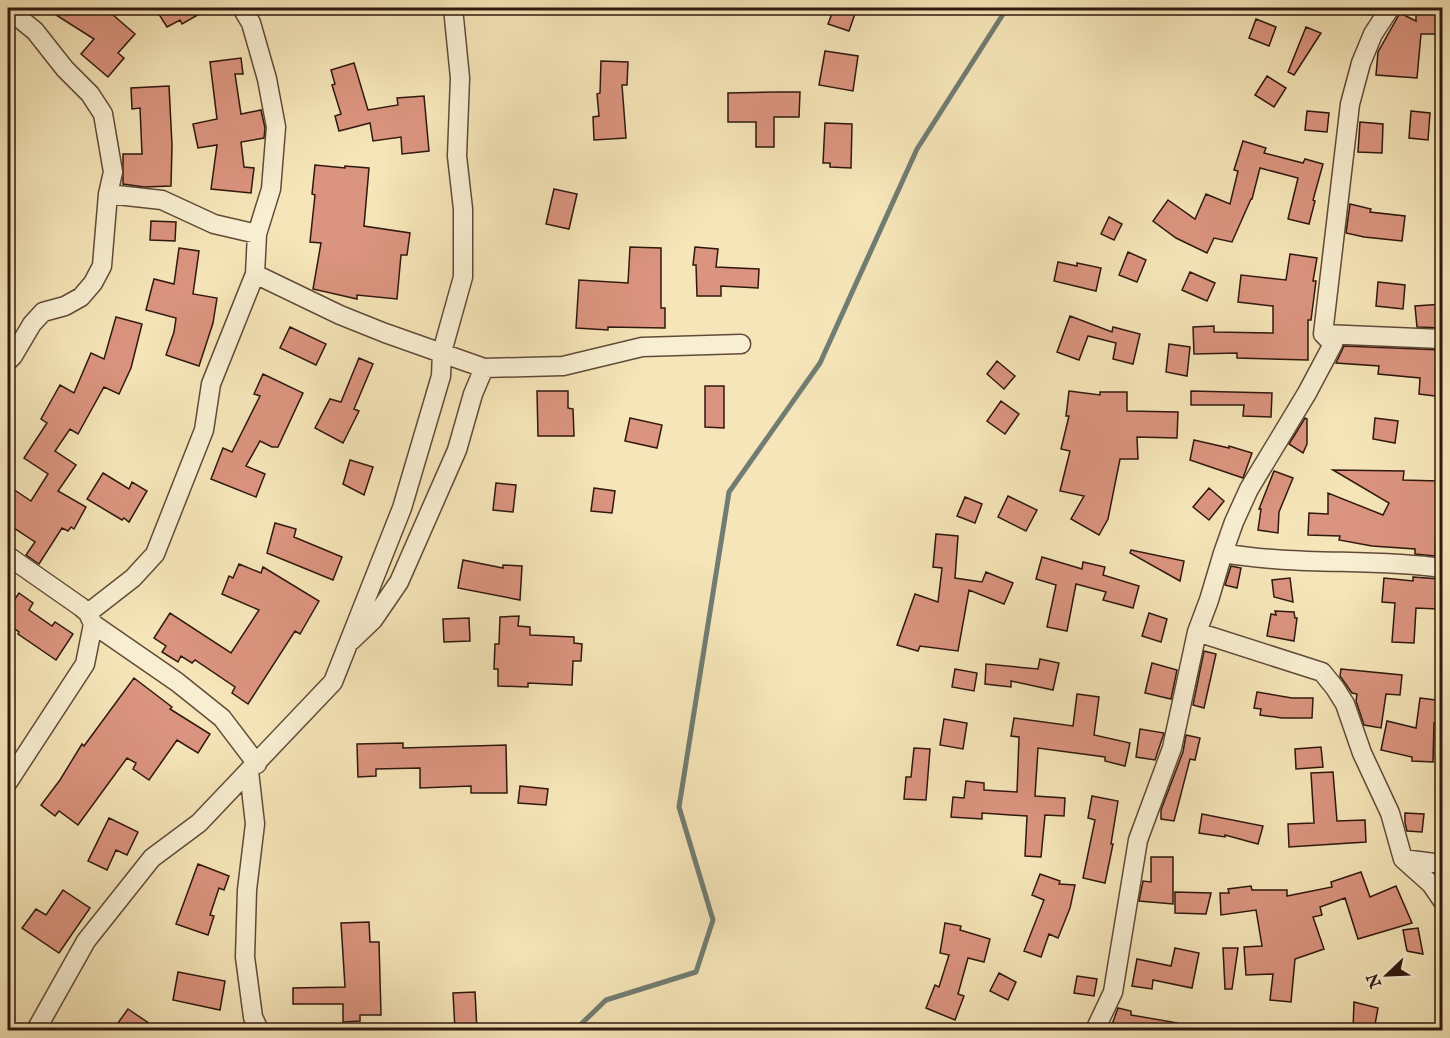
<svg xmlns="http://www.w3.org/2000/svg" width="1450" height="1038" viewBox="0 0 1450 1038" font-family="'IM FELL English',serif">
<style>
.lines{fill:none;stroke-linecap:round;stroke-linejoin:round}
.stream{stroke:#717c72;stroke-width:5}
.building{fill:#db947f;stroke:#30180e;stroke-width:1.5}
.minor-casing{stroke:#614b38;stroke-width:21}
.minor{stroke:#f8eed1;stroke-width:18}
</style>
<rect width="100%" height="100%" fill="#f5e5b8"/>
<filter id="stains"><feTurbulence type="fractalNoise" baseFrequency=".00333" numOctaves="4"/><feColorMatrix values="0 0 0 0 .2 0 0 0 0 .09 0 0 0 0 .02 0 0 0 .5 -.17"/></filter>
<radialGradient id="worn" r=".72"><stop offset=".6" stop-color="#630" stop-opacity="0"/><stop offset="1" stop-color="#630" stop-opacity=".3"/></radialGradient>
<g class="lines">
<!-- stream -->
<path class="stream" d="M575,1030L606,1000L696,972L713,920L679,807L729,492L820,363L917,149L1007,8"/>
</g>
<!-- building -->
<path class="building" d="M45,8H105L135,34L118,53L124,58L108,77L81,54L94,39Z
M155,8H210L182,24L180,20L167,27Z
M834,8H857L849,31L828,24Z
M1416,8H1437V34H1421L1417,78L1376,75L1378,52L1400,13L1416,21Z
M1256,19L1276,27L1269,46L1249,38Z
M1306,27L1321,33L1294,75L1288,72Z
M825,51L858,56L853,91L819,85Z
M241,58L243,74H235L241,114L261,110L265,128L264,138L241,142L244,167L254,168L251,193L211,189L217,145L198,148L193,124L217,119L210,62Z
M601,61L628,62L627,85H622L626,138L594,140L593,117L599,116L597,94L600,93Z
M354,63L368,110L398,105L397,98L424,96L429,151L402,154L401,137L373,141L370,123L339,131L335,116L341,114L332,85L335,84L331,70Z
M1267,76L1286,88L1274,107L1255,95Z
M169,86L172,145L171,186L144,187L123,184V154H142L140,108L132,109L131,88Z
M778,92H800L799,117H774V147H756V122H728V93Z
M1307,111L1329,113L1327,132L1305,130Z
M1411,111L1430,113L1428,140L1409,138Z
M1360,122L1383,124L1382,153L1358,152Z
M825,123L852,124L851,168L830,167V163H823Z
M1243,141L1266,148L1264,153L1303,163L1305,159L1323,164L1313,200L1315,201L1309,224L1288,219L1298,178L1260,168L1252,199H1251L1232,242L1214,238L1207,253L1176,238L1153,221L1168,200L1195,219L1206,194L1230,204L1238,171L1234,170Z
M315,165L345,168V166L369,168L364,226L410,233L407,255H401L397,299L357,295V299L313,289L321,243L310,242L315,195L312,194Z
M554,189L577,194L569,229L546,224Z
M1350,204L1371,209L1370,212L1405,216L1402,241L1364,237L1346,233Z
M1109,217L1122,224L1114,240L1101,234Z
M151,221L176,222L175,241L150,240Z
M630,247L661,248V308H665V328L608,327V330L576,328L579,280L628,283Z
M695,247L718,249L716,267L759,269L758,288L721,286V296H697L696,265H693Z
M179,248L199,251L193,294L217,298L213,323L199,366L166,355L174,332L176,318L146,310L154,279L174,284Z
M1128,252L1146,260L1137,282L1119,275Z
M1290,254L1317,258L1313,281H1316L1311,320H1308V360L1237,358V353L1194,354L1193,327L1214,326V332L1273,333V306L1238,302L1241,275L1286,280Z
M1058,262L1077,266V263L1101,268L1096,291L1054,281Z
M1190,272L1215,283L1207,301L1182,290Z
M1378,282L1405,285L1403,309L1376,306Z
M1443,304V328L1417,327L1415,306Z
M1070,316L1112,332L1113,327L1140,334L1133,364L1113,359L1116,343L1088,336L1079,360L1057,352Z
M116,317L142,324L131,368L119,394L104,387L78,434L70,429L55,451L76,465L58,491L86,507L74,529L71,527L68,531L62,528L39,564L26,555L35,542L8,524V498L13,489L31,501L48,474L24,458L47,423L41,419L60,385L74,393L91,353L104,359Z
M290,327L326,344L316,365L280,348Z
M1169,344L1190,347L1187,376L1166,372Z
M1344,346L1443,350V397L1419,394L1420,378L1378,374L1379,366L1336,363Z
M359,358L373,364L354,409L359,411L343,443L315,428L330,399L341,402Z
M997,361L1015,376L1004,389L987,374Z
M263,374L303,393L278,447H272L260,441L246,466L265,474L256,497L211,479L223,448L232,452L260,396L254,394Z
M705,386H724V428L705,427Z
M537,391H568V408L573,409L574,436H538Z
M1069,391L1100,395V392H1127V411L1178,412L1177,438L1137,437L1138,459H1120L1108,519L1099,535L1071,519L1084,496L1060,491L1070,451L1061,449L1069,416H1066Z
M1191,391L1272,393L1271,417L1243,416L1244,405H1191Z
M1001,401L1019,414L1005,434L987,421Z
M630,418L662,425L657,448L625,441Z
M1305,418L1307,419V444L1303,453L1289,444Z
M1375,418L1398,421L1395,443L1373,439Z
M1194,440L1229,448V446L1252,453L1243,478L1190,460Z
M350,460L373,467L364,495L343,484Z
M1333,470L1404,471L1403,480L1438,481L1435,556L1415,554V549L1372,546L1339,540L1340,536L1308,535L1309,513L1328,514V493L1383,515L1389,503Z
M1274,471L1293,478L1279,512L1278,533L1258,530L1261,509H1259Z
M103,473L129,489L132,482L147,491L129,522L124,518L122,520L87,499Z
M496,483L516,485L513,512L493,510Z
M594,488L615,491L612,513L591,511Z
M1209,488L1224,501L1209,520L1193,507Z
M1008,496L1037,510L1026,531L998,517Z
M965,497L982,504L975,523L957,516Z
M275,523L296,529L294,537L342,557L333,580L267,553Z
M936,534L958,536L955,578L982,582L986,572L1013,583L1004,604L969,590L958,651L920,646L918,651L897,645L915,594L938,602L942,568L933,567Z
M1131,550L1184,561L1180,581L1130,553Z
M1042,557L1082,569L1083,562L1105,567L1103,575L1139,586L1133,608L1103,600L1106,592L1076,584L1067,631L1047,627L1056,585L1036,579Z
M463,560L503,568V565L522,566L520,600L458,588Z
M239,564L261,573L263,567L319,601L300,634L295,631L248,704L232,693L235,687L195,660L192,663L181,656L178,662L162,652L166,646L154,638L170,613L231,653L259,610L222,594L229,576L233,578Z
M1231,566L1241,568L1237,588L1225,585Z
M1413,577L1440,579L1438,609L1416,608L1414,643L1392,642L1395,603L1382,602L1384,578L1413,581Z
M1290,578L1293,602L1274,597L1272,580Z
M19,593L33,603L29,610L52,626L55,622L73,634L56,660L18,634L19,632L8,624V609Z
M1275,611L1294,612L1295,618H1297L1294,641L1267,636L1271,614L1276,615Z
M1149,613L1167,619L1161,642L1142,636Z
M519,616L518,626L530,627V635L574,637V643L582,644L581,661H573L572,685L528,683V687L498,686V669H494L495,644H499L500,617Z
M469,618L470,641L444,642L443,619Z
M1204,651L1216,654L1204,708L1193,705Z
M1040,659L1059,663L1053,690L1011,681V687L985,684L986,664L1038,669Z
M1152,663L1177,670L1171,699L1145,693Z
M955,669L977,673L974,691L952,687Z
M1341,669L1402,675L1400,695L1386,694L1381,728L1364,725L1356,701L1357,694L1352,693L1340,676Z
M134,678L172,707L170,709L210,734L198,753L177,740L149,780L133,769L136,763L127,758L78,825L59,811L55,816L41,805L60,780L82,744L84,746Z
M1257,692L1292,698H1313L1312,718H1282L1260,715L1261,709L1254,708Z
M1077,694L1099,697L1094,735L1130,743L1125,766L1105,761V757L1038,748L1035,796L1065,798L1064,816L1045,815L1041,857L1025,856L1027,816L982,813V819L951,817L953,797L964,798L966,781L984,783V790L1017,792L1019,737L1011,736L1014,718L1073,726Z
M1420,698L1443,701L1440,723H1434L1433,762L1412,761V757L1381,750L1387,721L1416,728Z
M944,719L967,723L963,749L940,745Z
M1140,729L1164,733L1155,760L1136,757Z
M1186,735L1200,738L1195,760L1190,759L1174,821L1161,819V810L1183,752Z
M403,743V748L506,745L507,793H471V786L420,788V768L376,769V776L358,777L357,744Z
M1321,747L1323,767L1296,769L1295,749Z
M914,748L930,749L926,800L904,799L906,777H911Z
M1333,772L1337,821L1365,820L1366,842L1289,847L1288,824L1314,823L1311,773Z
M520,786L548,789L546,805L518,803Z
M1092,796L1118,801L1111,844H1113L1105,883L1083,878L1095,820L1088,818Z
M1405,813L1424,814L1422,832L1407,831L1405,823Z
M1202,814L1263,826L1258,844L1225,835V837L1199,833Z
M109,818L138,832L127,855L116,850L107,870L88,861Z
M1151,857H1173V904L1139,901L1143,881L1151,882Z
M198,864L229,876L224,890L219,888L210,915L214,916L208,935L176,924Z
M1361,872L1370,897L1396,886L1412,923L1358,939L1345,898L1320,907L1322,915L1313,917L1324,949L1295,959L1291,1002L1270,1000L1273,974L1246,975L1244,947L1262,946L1256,910L1221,915L1220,893H1229L1228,889L1251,886L1252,890H1287V896L1332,887L1331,882Z
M1040,874L1060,881L1059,884L1075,885L1070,908L1058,938L1049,934L1041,957L1024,951L1044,900L1032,895Z
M63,890L90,908L59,953L22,928L36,909L46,915Z
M1175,892L1211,893L1206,914L1175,913Z
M369,922L370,942H379L381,1015H360V1021L343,1022V1004H293V988L345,987L341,923Z
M945,923L961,926L960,930L990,939L984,962L968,958L958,994L964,996L955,1020L926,1008L935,985L939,987L949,955L940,953Z
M1418,928L1423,954L1407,951L1403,930Z
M1175,948L1199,953L1192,988L1153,980L1152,989L1132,986L1137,959L1171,966Z
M1223,948H1238L1232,989H1225Z
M178,972L225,981L220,1010L173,1000Z
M999,973L1016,982L1008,1000L990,991Z
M1077,976L1097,979L1094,996L1074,993Z
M475,992L477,1030H455L453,993Z
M1354,1002L1378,1008L1374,1030H1353Z
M1118,1008L1131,1011V1015L1178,1023L1177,1030H1110Z
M128,1009L159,1030H113Z"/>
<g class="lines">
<defs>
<path id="minor" d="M8,9L35,31L65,69L90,94L103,114L113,172L108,194L102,266L93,283L81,297L65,306L43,312L32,324L13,356L8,361
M108,194L162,200L214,224L257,234
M255,274L340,315L385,333L484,368L563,366L642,347L741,344
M1323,334L1442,339
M1223,553C1296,566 1370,558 1442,568
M8,556L81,607L88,613L93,624L177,682L222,718L257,764
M88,613L133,578L155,554L204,430L211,384L255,274L257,234L271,189L276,127L267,79L251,23L242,8
M1197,632L1322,672L1335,688L1345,704L1362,753L1390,813L1403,859L1431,884L1442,900
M351,641L373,620L399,582L457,450L473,394L484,368
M249,771L255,824L247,890L245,957L253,1017L259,1030
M8,782L85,664L93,624
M1403,859L1442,864
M36,1030L86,941L152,858L199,823L333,682L402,508L441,376L442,352L463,277V209L457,156L460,78L453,8
M1095,1030L1113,992L1138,840L1172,748L1197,632L1209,600L1223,553L1234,522L1249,489L1307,393L1333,344L1323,334L1350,104L1361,63L1373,34L1390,8"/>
</defs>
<!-- minor casing -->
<use href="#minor" class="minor-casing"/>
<!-- minor -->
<use href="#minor" class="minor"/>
</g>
<!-- margin -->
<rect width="1450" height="1038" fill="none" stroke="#f5e5b8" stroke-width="30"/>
<rect x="9" y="9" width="1432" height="1020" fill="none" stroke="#30180e" stroke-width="3"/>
<rect x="15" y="15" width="1420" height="1008" fill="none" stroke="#30180e" stroke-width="1.5"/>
<!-- north arrow -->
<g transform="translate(1387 975) rotate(247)" stroke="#f8eed1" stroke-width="4.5" paint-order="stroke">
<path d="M0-4.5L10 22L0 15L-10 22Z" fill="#30180e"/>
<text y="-9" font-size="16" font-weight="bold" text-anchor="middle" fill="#30180e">N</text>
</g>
<rect width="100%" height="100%" filter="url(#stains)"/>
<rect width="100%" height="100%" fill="url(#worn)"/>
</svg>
